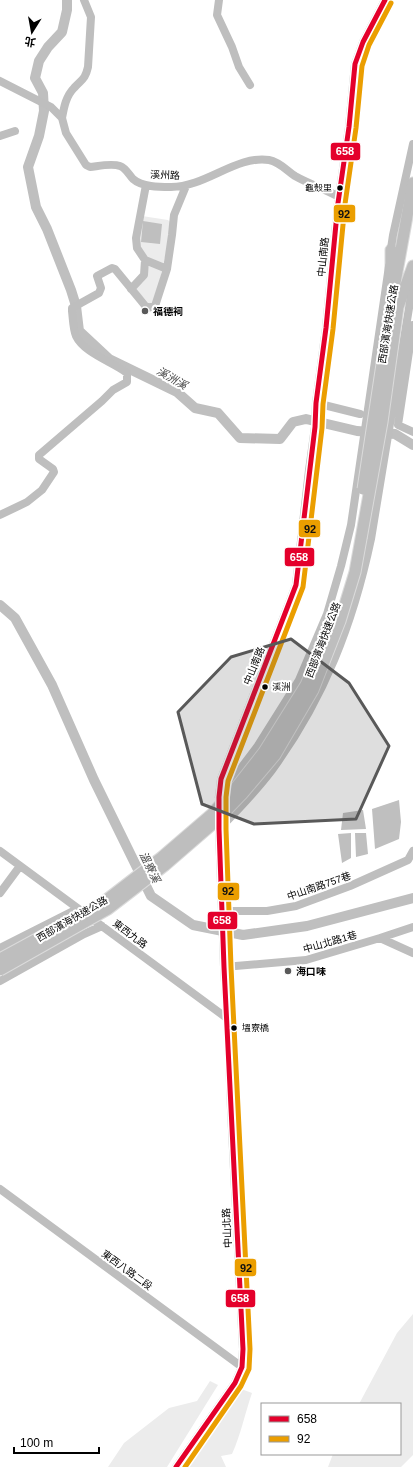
<svg xmlns="http://www.w3.org/2000/svg" width="413" height="1467" viewBox="0 0 413 1467" font-family="Helvetica,'Noto Sans TC',sans-serif">
<style>
.green{fill:#ececec}
.water{fill:#bfbfbf}
.lines{fill:none;stroke-linecap:round;stroke-linejoin:round}
.river{stroke:#bfbfbf;stroke-width:10}
.highway-casing{stroke:#dbdbdb;stroke-width:13}
.minor{stroke:#bebebe;stroke-width:8}
.highway{stroke:#bebebe;stroke-width:11}
.highway-bridge-casing{stroke:#dbdbdb;stroke-width:13;stroke-linecap:butt}
.highway-bridge{stroke:#bebebe;stroke-width:11}
.bus-1-casing{stroke:#fff;stroke-width:8}
.bus-2-casing{stroke:#fff;stroke-width:8}
.bus-1{stroke:#e4002b;stroke-width:5}
.bus-2{stroke:#eb9e00;stroke-width:5}
.marked{fill:#595959;fill-opacity:0.2;stroke:#595959;stroke-width:3;stroke-linejoin:round}
.bus-dot{fill:#000;stroke:#fff;stroke-width:1.5}
.poi-dot{fill:#595959;stroke:#fff;stroke-width:1.5}
.labels{text-anchor:middle;dominant-baseline:central;stroke-width:4;stroke-linejoin:round;paint-order:stroke}
.bus-label{font-size:9px;fill:#000;stroke:#fff;text-anchor:start}
.street-label{font-size:10px;fill:#000;stroke:#fff}
.poi-label{font-size:10px;font-weight:bold;fill:#000;stroke:#fff;text-anchor:start}
.water-label{font-size:11px;font-style:italic;fill:#444;stroke:#fff}
.line-badge{stroke:#fff;stroke-width:1.5}
.badge-label{font-size:11px;text-anchor:middle;font-weight:bold;fill:#fff}
.pale-badge-label{font-size:11px;text-anchor:middle;font-weight:bold;fill:#111}
</style>
<rect width="100%" height="100%" fill="#fff"/>
<!-- green -->
<path class="green" d="M142,216L168,220L170,222L171,229L155,303L150,305L135,288L143,282L149,265L139,246Z
M413,1314V1455L401,1467H328L333,1454H400V1404H359L397,1333Z
M210,1381L218,1385L167,1467H108L124,1443L169,1408L197,1401Z
M236,1387L252,1393C245,1413 241,1434 232,1454L221,1456L226,1467H183Z"/>
<!-- water -->
<path class="water" d="M143,221L162,224L160,244L141,242Z
M399,800L401,822L399,839L375,849L372,809Z
M363,810L366,829L341,830L343,813Z
M351,833V858L342,863L338,834Z
M355,833H366L368,854L356,857Z"/>
<g class="lines">
<!-- river -->
<path class="river" d="M67,0V10L62,32L48,47L39,61L35,78L43,93L44,111L39,136L28,167L36,207L47,229L71,290L76,306L79,331L109,359L177,392L195,408L218,413L240,438L280,439L293,422L306,419L357,431L395,434L413,445
M0,605L15,618L52,685L94,780L151,896L193,925L243,935L307,926L413,898"/>
<defs>
<path id="highway" d="M391,273V250
M391,305L413,183
M398,307L413,266"/>
</defs>
<!-- highway casing -->
<use href="#highway" class="highway-casing"/>
<!-- minor -->
<path class="minor" d="M219,0L217,15L232,47L239,67L250,85
M0,81L51,107L62,118L66,133L86,165L90,167C99,166 112,163 120,166C126,168 129,175 133,179C142,187 159,187 171,187C206,187 236,155 269,160C280,162 287,171 295,176C309,184 325,189 339,197
M62,118C64,107 66,96 74,88C82,79 85,80 88,67L91,17L84,0
M0,136L15,131
M390,255L393,235L413,144
M145,260L167,269
M131,289L144,275L145,260L137,248L136,238L146,185
M413,325L398,425L413,432
M316,403L360,414
M0,515L27,502L42,490L54,472L53,469L39,459V455L102,401L113,390L127,382V373C113,362 84,353 76,336C73,329 73,319 72,311V308L99,293L101,288L97,276L112,268L115,269L147,308L155,306L167,269L172,235L174,215L186,186
M219,797L257,747L299,680L327,614L341,566L351,525L389,266
M219,829C238,810 256,791 272,770C324,699 353,624 371,539L413,284
M0,851L228,1019
M0,893L20,866
M222,911H267L296,906L350,886L408,860L413,851
M380,938L413,927
M0,948L77,909
M224,967L306,960L380,938L413,953
M0,981L84,934L102,926
M0,1189L242,1367
M176,1467L235,1383L242,1367L243,1349L231,1110L228,1030L224,967L219,829V797L221,779L296,585L309,470L315,427L316,403L326,328L338,203L349,127L355,64L363,42L385,0"/>
<!-- highway -->
<use href="#highway" class="highway"/>
<defs>
<path id="highway-bridge" d="M363,489L391,305
M0,959L101,904L162,857L212,814L235,789L264,752L306,685L326,636
M0,970L108,909L164,866L216,821L242,794L275,755L313,690L340,621L355,572L382,422L398,307"/>
</defs>
<!-- highway-bridge casing -->
<use href="#highway-bridge" class="highway-bridge-casing"/>
<!-- highway-bridge -->
<use href="#highway-bridge" class="highway-bridge"/>
<defs>
<path id="bus-1" d="M176,1467L235,1383L242,1367L243,1349L224,967L219,829V797L221,779L296,585L315,427L316,403L326,328L338,203L349,127L355,64L363,42L385,0"/>
<path id="bus-2" d="M185,1467L241,1386L249,1369L250,1349L231,967L226,829V797L228,781L303,587L322,428L323,404L333,329L345,204L356,128L362,66L369,45L391,3"/>
</defs>
<!-- bus-1 casing -->
<use href="#bus-1" class="bus-1-casing"/>
<!-- bus-2 casing -->
<use href="#bus-2" class="bus-2-casing"/>
<!-- bus-1 -->
<use href="#bus-1" class="bus-1"/>
<!-- bus-2 -->
<use href="#bus-2" class="bus-2"/>
</g>
<!-- marked area -->
<path class="marked" d="M291,639L349,683L389,746L356,819L254,824L202,804L178,712L231,657Z"/>
<!-- markers -->
<g class="bus-dot">
<circle cx="340" cy="188" r="3.5"/>
<circle cx="265" cy="687" r="3.5"/>
<circle cx="234" cy="1028" r="3.5"/>
</g>
<g class="poi-dot">
<circle cx="145" cy="311" r="4"/>
<circle cx="288" cy="971" r="4"/>
</g>
<g class="labels">
<!-- bus labels -->
<g class="bus-label">
<text x="332" y="188" text-anchor="end">龜殼里</text>
<text x="272" y="687">溪洲</text>
<text x="242" y="1028">塭寮橋</text>
</g>
<!-- street labels -->
<g class="street-label">
<text transform="translate(165 175) rotate(2)">溪州路</text>
<text transform="translate(323 257) rotate(-84)">中山南路</text>
<text transform="translate(388 324) rotate(-81)">西部濱海快速公路</text>
<text transform="translate(323 640) rotate(-69)">西部濱海快速公路</text>
<text transform="translate(254 666) rotate(-68)">中山南路</text>
<text transform="translate(319 886) rotate(-19)">中山南路757巷</text>
<text transform="translate(72 919) rotate(-30)">西部濱海快速公路</text>
<text transform="translate(130 934) rotate(37)">東西九路</text>
<text transform="translate(330 942) rotate(-16)">中山北路1巷</text>
<text transform="translate(227 1228) rotate(-93)">中山北路</text>
<text transform="translate(127 1270) rotate(36)">東西八路二段</text>
</g>
<!-- poi labels -->
<g class="poi-label">
<text x="153" y="311">福德祠</text>
<text x="296" y="971">海口味</text>
</g>
<!-- water labels -->
<g class="water-label">
<text transform="translate(172 378) rotate(30)">溪洲溪</text>
<text transform="translate(150 867) rotate(64)">溫寮溪</text>
</g>
</g>
<g class="line-badge">
<rect x="330" y="142" width="31" height="19" rx="4" fill="#e4002b"/>
<rect x="333" y="204" width="23" height="19" rx="4" fill="#eb9e00"/>
<rect x="298" y="519" width="23" height="19" rx="4" fill="#eb9e00"/>
<rect x="284" y="547" width="31" height="20" rx="4" fill="#e4002b"/>
<rect x="217" y="882" width="23" height="19" rx="4" fill="#eb9e00"/>
<rect x="207" y="911" width="31" height="19" rx="4" fill="#e4002b"/>
<rect x="234" y="1258" width="23" height="19" rx="4" fill="#eb9e00"/>
<rect x="225" y="1289" width="31" height="19" rx="4" fill="#e4002b"/>
</g>
<g class="badge-label">
<text x="345" y="155">658</text>
<text x="299" y="561">658</text>
<text x="222" y="924">658</text>
<text x="240" y="1302">658</text>
</g>
<g class="pale-badge-label">
<text x="344" y="218">92</text>
<text x="310" y="533">92</text>
<text x="228" y="895">92</text>
<text x="246" y="1272">92</text>
</g>
<!-- legend -->
<rect x="261" y="1403" width="140" height="52" fill="#ffffff" stroke="#999999"/>
<rect x="269" y="1416" width="20" height="6" fill="#e4002b" stroke="#999999"/>
<text x="297" y="1423" font-size="12" fill="#000000">658</text>
<rect x="269" y="1436" width="20" height="6" fill="#eb9e00" stroke="#999999"/>
<text x="297" y="1443" font-size="12" fill="#000000">92</text>
<!-- north arrow -->
<g transform="translate(32 32) rotate(191)" stroke="#ffffff" stroke-width="3" paint-order="stroke">
<path d="M0-3L7 15L0 10L-7 15Z" fill="#000000"/>
<text y="-6" font-size="11" font-weight="bold" text-anchor="middle" fill="#000000">北</text>
</g>
<!-- scale -->
<path d="M14 1447v6h85v-6" fill="none" stroke="#000000" stroke-width="2"/>
<text x="20" y="1447" font-size="12" fill="#000000" stroke="#ffffff" stroke-width="3" paint-order="stroke">100 m</text>
</svg>
